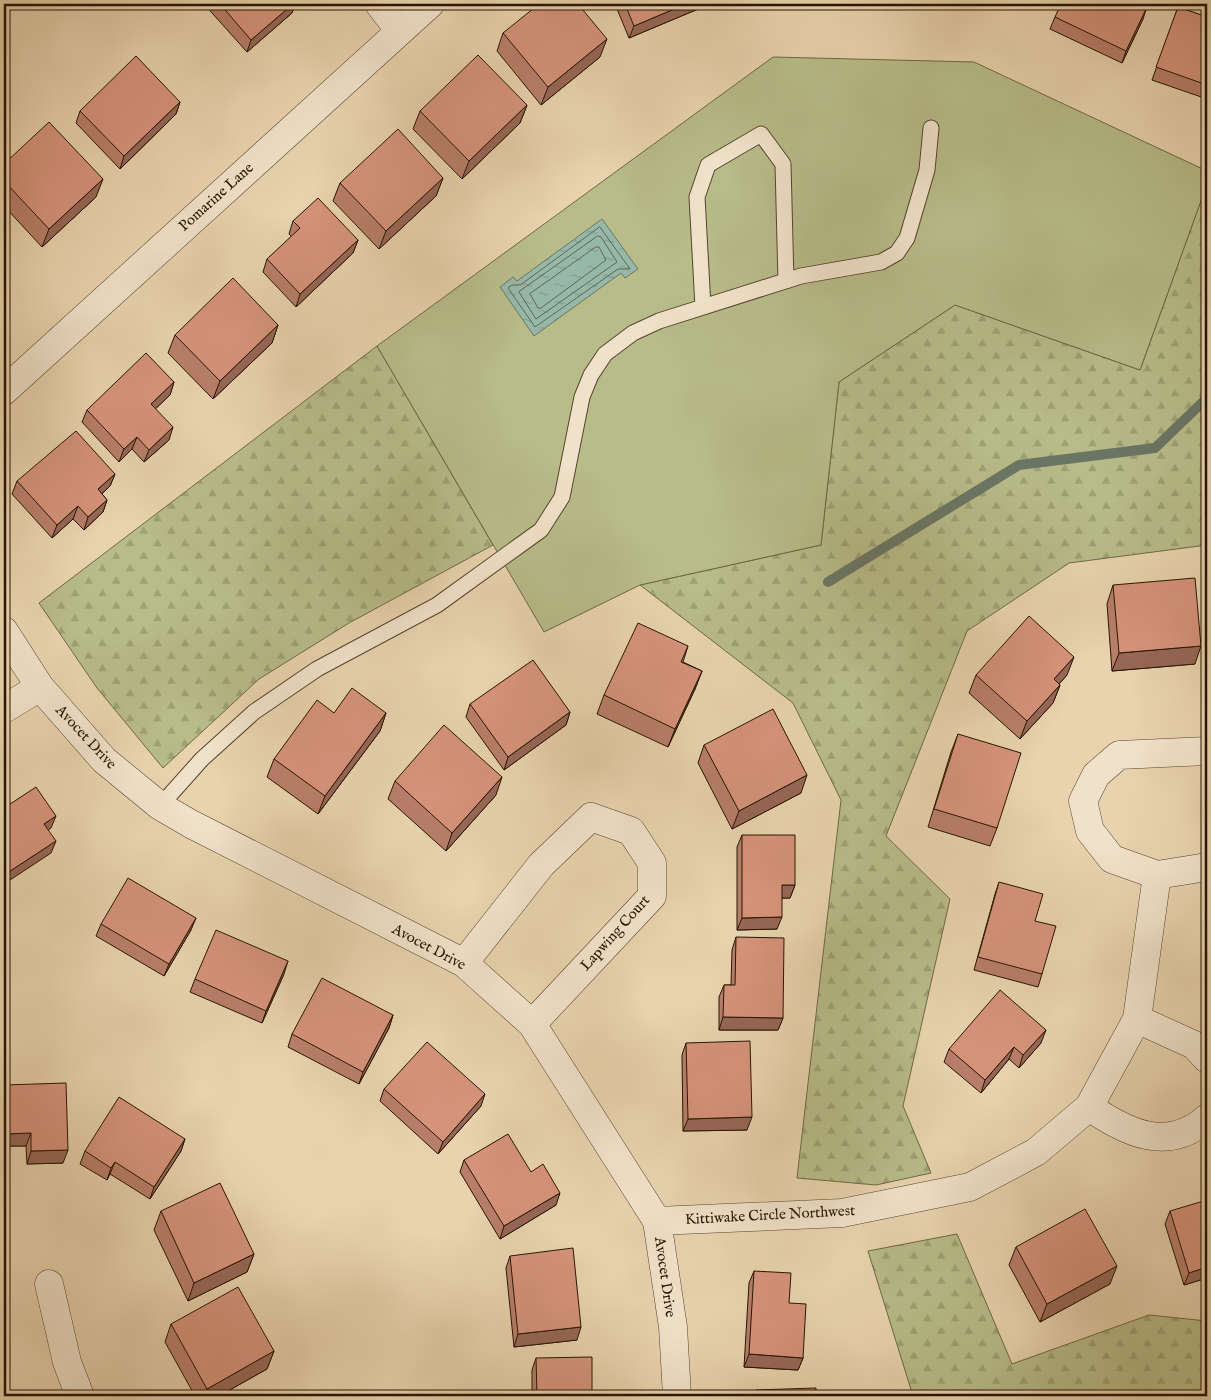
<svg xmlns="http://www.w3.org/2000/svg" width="1211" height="1400" viewBox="0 0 1211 1400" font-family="'IM FELL English',serif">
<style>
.forest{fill:url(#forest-firs);stroke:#6e6844}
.garden{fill:#b7bc89;stroke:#6e6844}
.water{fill:url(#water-ripples);stroke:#6a7665}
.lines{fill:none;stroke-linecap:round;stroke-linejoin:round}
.shore{stroke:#5e6654;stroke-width:1}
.stream{stroke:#6a7665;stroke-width:10}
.lane-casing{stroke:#56442c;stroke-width:17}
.street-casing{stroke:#56442c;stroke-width:29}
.lane{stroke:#f0e2ca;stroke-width:15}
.street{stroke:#f0e2ca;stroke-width:28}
.wall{fill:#b87e6a;stroke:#261400}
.shaded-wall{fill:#966756;stroke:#261400}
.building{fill:#d6937b;stroke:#261400}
.labels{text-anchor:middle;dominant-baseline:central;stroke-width:5;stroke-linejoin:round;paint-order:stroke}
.street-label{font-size:15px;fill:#261400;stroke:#f0e2ca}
</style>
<defs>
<pattern id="forest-firs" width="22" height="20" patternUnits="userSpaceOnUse" patternTransform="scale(1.25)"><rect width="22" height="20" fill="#b7bc89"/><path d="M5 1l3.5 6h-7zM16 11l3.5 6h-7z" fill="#9da174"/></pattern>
<pattern id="water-ripples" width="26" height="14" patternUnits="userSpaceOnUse" patternTransform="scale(1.25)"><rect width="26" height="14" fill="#97b8a8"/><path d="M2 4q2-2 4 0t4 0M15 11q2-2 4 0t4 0" fill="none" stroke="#829d8f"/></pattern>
</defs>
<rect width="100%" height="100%" fill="#e8d3ae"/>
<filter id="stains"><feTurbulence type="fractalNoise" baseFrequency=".004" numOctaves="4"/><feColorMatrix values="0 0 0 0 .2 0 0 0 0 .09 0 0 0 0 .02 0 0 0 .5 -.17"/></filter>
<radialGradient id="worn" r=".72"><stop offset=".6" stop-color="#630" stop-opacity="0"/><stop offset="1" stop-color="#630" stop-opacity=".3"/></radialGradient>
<!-- forest -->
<path class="forest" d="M1207,184V545L1069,563L967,631L886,836L950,899L903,1106L931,1173L876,1185L797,1178L841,800L793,703L640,585L821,545L839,382L955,305L1140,370Z
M377,346L493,545L349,623L259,679L163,768L97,688L39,603Z
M957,1234L1012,1364L1149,1315L1207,1321V1396H913L868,1251Z"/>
<!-- garden -->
<path class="garden" d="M773,57L974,62L1207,171V184L1140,370L955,305L839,382L821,545L640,585L544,632L377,346Z"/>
<!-- water -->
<path class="water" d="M602,219L638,269L625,278L621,273L534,336L500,287L513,277L517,281Z"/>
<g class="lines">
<!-- shore -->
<path class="shore" d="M600,227L630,269H618L535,327L508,288L512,285H520Z
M598,236L601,237L617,262L536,319L519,292Z
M596,247H599L606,260L541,308H538L530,294Z"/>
<!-- stream -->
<path class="stream" d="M828,582L1019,465L1155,448L1207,398"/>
<defs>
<path id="lane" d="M703,307L697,197L708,165L761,134L783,164L786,281
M160,806L202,759L254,712L317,669L437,605L541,530L562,497L582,397L591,375L605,354L633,333L659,321L801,276L881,262L897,253L907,238L927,170L931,128"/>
<path id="street" d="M379,4L399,30
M4,391L430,4
M4,631L40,687L104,760L160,806L191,824L464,963L532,1024L657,1221L673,1327L677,1396
M4,709L40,687
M1207,751L1119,755L1096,775L1083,801L1090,831L1112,859L1157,875L1207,867
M464,963L541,865L591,817L631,831L652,863V896L532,1024
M1137,1019L1194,1045L1207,1059
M1089,1107C1127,1133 1168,1153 1207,1118
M657,1221L842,1213L970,1187L1036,1152L1089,1107L1137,1019L1157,875
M49,1284L67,1362L80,1396"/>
</defs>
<!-- lane casing -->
<use href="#lane" class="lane-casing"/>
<!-- street casing -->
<use href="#street" class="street-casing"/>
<!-- lane -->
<use href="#lane" class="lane"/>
<!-- street -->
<use href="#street" class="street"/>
</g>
<!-- wall -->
<path class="wall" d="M204,4H295L292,13L247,52Z
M615,4H705L703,7L629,38Z
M1178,7L1207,17V99L1152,80Z
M1055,17L1143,19L1122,63L1050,29Z
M503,33L600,57L541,105L497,51Z
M180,102L176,114L120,169L76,123L80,111Z
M527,105L520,123L462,179L413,129L420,111Z
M4,164L96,197L42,247L4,206Z
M443,178L436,196L379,249L333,201L340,183Z
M293,221L358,240L353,253L296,307L263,272L267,259L292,237L289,234Z
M278,325L272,343L213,399L168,353L175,335Z
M174,382L170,395L155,409L169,440L144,462L132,449L119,462L82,422L87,410Z
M115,474L110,486L102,494L107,500L103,512L84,530L73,519L52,538L12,494L17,481Z
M1113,585L1195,664L1112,671L1107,604Z
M688,646L683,662L702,671L695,689L668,747L597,714L604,695Z
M976,675H1067L1059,684L1060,685L1053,703L1020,739L969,693Z
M470,704L570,712L566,725L504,770L466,717Z
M334,713H386L380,731L318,814L267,777L274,759Z
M958,734L997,828L990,846L928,827L951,752Z
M704,745L801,793L732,829L698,763Z
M395,781L496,795L446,851L388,799Z
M742,835L795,885L790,898H782L777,929L737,930V847Z
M999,882L1035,921L1042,974L1038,987L974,970L995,894Z
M101,924L191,930L164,976L96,936Z
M736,937L783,1018L778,1030H719V997L724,985H731L732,950Z
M284,974L262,1023L190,992L195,979Z
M393,1015L389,1028L359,1084L288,1047L292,1034Z
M686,1043L747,1130L683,1131L682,1055Z
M1041,1043L1019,1068L1009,1059L981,1093L944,1062L949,1049Z
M4,1085L63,1163L27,1164L26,1146H4Z
M384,1089L481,1106L438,1154L380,1101Z
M185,1139L181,1151L150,1199L110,1174L107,1180L80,1164L85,1151Z
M464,1160L531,1172L556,1205L500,1239L460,1172Z
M161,1211L254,1254L247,1272L188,1301L154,1230Z
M1170,1211L1207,1278L1184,1285L1165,1224Z
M1016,1247L1110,1284L1040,1322L1009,1265Z
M510,1256L577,1340L514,1347L506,1268Z
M754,1271L789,1303L803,1358L798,1370L744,1367L749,1283Z
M171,1324L274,1351L267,1369L219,1396H195L165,1342Z
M536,1358L592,1396H532V1370Z"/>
<!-- shaded-wall -->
<path class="shaded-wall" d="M293,4H295L292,13L247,52L251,40Z
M686,4H705L703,7L629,38L634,26Z
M741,4H776L739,9Z
M1147,7L1143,19L1122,63L1126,51Z
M607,39L600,57L541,105L548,87Z
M180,102L176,114L120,169L124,156Z
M527,105L520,123L462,179L469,161Z
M443,178L436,196L379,249L386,231Z
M103,179L96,197L42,247L49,229Z
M358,240L353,253L296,307L300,294Z
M278,325L272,343L213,399L220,381Z
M174,382L170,395L147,417L151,404Z
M173,427L169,440L144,462L149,450Z
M137,437L132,449L119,462L124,449Z
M115,474L110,486L93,502L98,489Z
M107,500L103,512L84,530L88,517Z
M78,506L73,519L52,538L57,525Z
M1201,646L1195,664L1112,671L1119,653Z
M1074,657L1067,675L1047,697L1054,679Z
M702,671L695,689L668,747L675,729Z
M1060,685L1053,703L1020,739L1027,721Z
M570,712L566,725L504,770L508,757Z
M386,713L380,731L318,814L325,796Z
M807,775L801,793L732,829L739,811Z
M502,777L496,795L446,851L452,833Z
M56,816L51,828L40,836L44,824Z
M56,841L51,853L4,884V875Z
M782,885H795L790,898H778Z
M782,917L777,929L737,930L742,918Z
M196,918L191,930L164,976L169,964Z
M288,961L284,974L262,1023L266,1011Z
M393,1015L389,1028L359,1084L363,1072Z
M723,1017L783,1018L778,1030H719Z
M1046,1030L1041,1043L1019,1068L1023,1055Z
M1014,1047L1009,1059L981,1093L985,1080Z
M485,1094L481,1106L438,1154L443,1142Z
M752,1117L747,1130L683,1131L688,1119Z
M31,1133L26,1146H4V1134Z
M185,1139L181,1151L150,1199L154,1187Z
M68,1150L63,1163L27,1164L31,1151Z
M115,1162L110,1174L107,1180L111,1168Z
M560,1193L556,1205L500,1239L504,1226Z
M254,1254L247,1272L188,1301L194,1283Z
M1117,1266L1110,1284L1040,1322L1047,1304Z
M1207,1267V1278L1184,1285L1189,1273Z
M581,1327L577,1340L514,1347L518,1334Z
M274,1351L267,1369L219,1396H205L207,1389Z
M749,1354L803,1358L798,1370L744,1367Z"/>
<!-- building -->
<path class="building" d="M220,4H293L251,40Z
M539,4H578L607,39L548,87L503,33Z
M625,4H686L634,26Z
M1061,4H1140L1147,7L1126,51L1055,17Z
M1178,7L1207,17V85L1156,67Z
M478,55L527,105L469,161L420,111Z
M136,56L180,102L124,156L80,111Z
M49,122L103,179L49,229L4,181V164Z
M398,129L443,178L386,231L340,183Z
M318,198L358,240L300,294L267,259L300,228L293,221Z
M233,278L278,325L220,381L175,335Z
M146,353L174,382L151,404L173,427L149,450L137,437L124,449L87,410Z
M76,431L115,474L98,489L107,500L88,517L78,506L57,525L17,481Z
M1195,578L1201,646L1119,653L1113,585Z
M1029,616L1074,657L1054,679L1060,685L1027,721L976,675Z
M638,623L688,646L681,662L702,671L675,729L604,695Z
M533,660L570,712L508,757L470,704Z
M352,688L386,713L325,796L274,759L317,700L334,713Z
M773,709L807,775L739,811L704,745Z
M444,725L502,777L452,833L395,781Z
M958,734L1021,753L997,828L934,809Z
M36,787L56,816L44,824L56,841L4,875V808Z
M742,835H795V885H782V917L742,918Z
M128,878L196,918L169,964L101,924Z
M999,882L1043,894L1035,921L1056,926L1042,974L978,957Z
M216,930L288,961L266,1011L195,979Z
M736,937L784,938L783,1018L723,1017L724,985H735Z
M322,978L393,1015L363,1072L292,1034Z
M1000,990L1046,1030L1023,1055L1014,1047L985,1080L949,1049Z
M750,1041L752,1117L688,1119L686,1043Z
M427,1042L485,1094L443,1142L384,1089Z
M66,1083L68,1150L31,1151V1133L4,1134V1085Z
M119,1097L185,1139L154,1187L115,1162L111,1168L85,1151Z
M508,1134L531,1172L543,1164L560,1193L504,1226L464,1160Z
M220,1183L254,1254L194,1283L161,1211Z
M1207,1200V1267L1189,1273L1170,1211Z
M1085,1209L1117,1266L1047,1304L1016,1247Z
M573,1248L581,1327L518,1334L510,1256Z
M754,1271L791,1273L789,1303L806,1304L803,1358L749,1354Z
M238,1287L274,1351L207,1389L171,1324Z
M592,1357V1396H537L536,1358Z
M816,1388V1396H756V1390Z"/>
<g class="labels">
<!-- street labels -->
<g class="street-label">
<text transform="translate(216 197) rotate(-42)">Pomarine Lane</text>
<text transform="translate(86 737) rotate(47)">Avocet Drive</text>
<text transform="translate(615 933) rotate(-48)">Lapwing Court</text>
<text transform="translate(429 947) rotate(28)">Avocet Drive</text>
<text transform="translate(770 1215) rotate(-3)">Kittiwake Circle Northwest</text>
<text transform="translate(665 1277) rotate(82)">Avocet Drive</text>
</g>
</g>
<!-- margin -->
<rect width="1211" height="1400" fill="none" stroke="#e8d3ae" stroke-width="20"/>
<rect x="5" y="5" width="1201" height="1390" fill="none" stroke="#261400" stroke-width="2.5"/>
<rect x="10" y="10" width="1191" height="1380" fill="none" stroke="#261400"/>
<rect width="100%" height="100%" filter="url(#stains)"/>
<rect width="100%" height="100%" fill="url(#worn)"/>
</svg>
